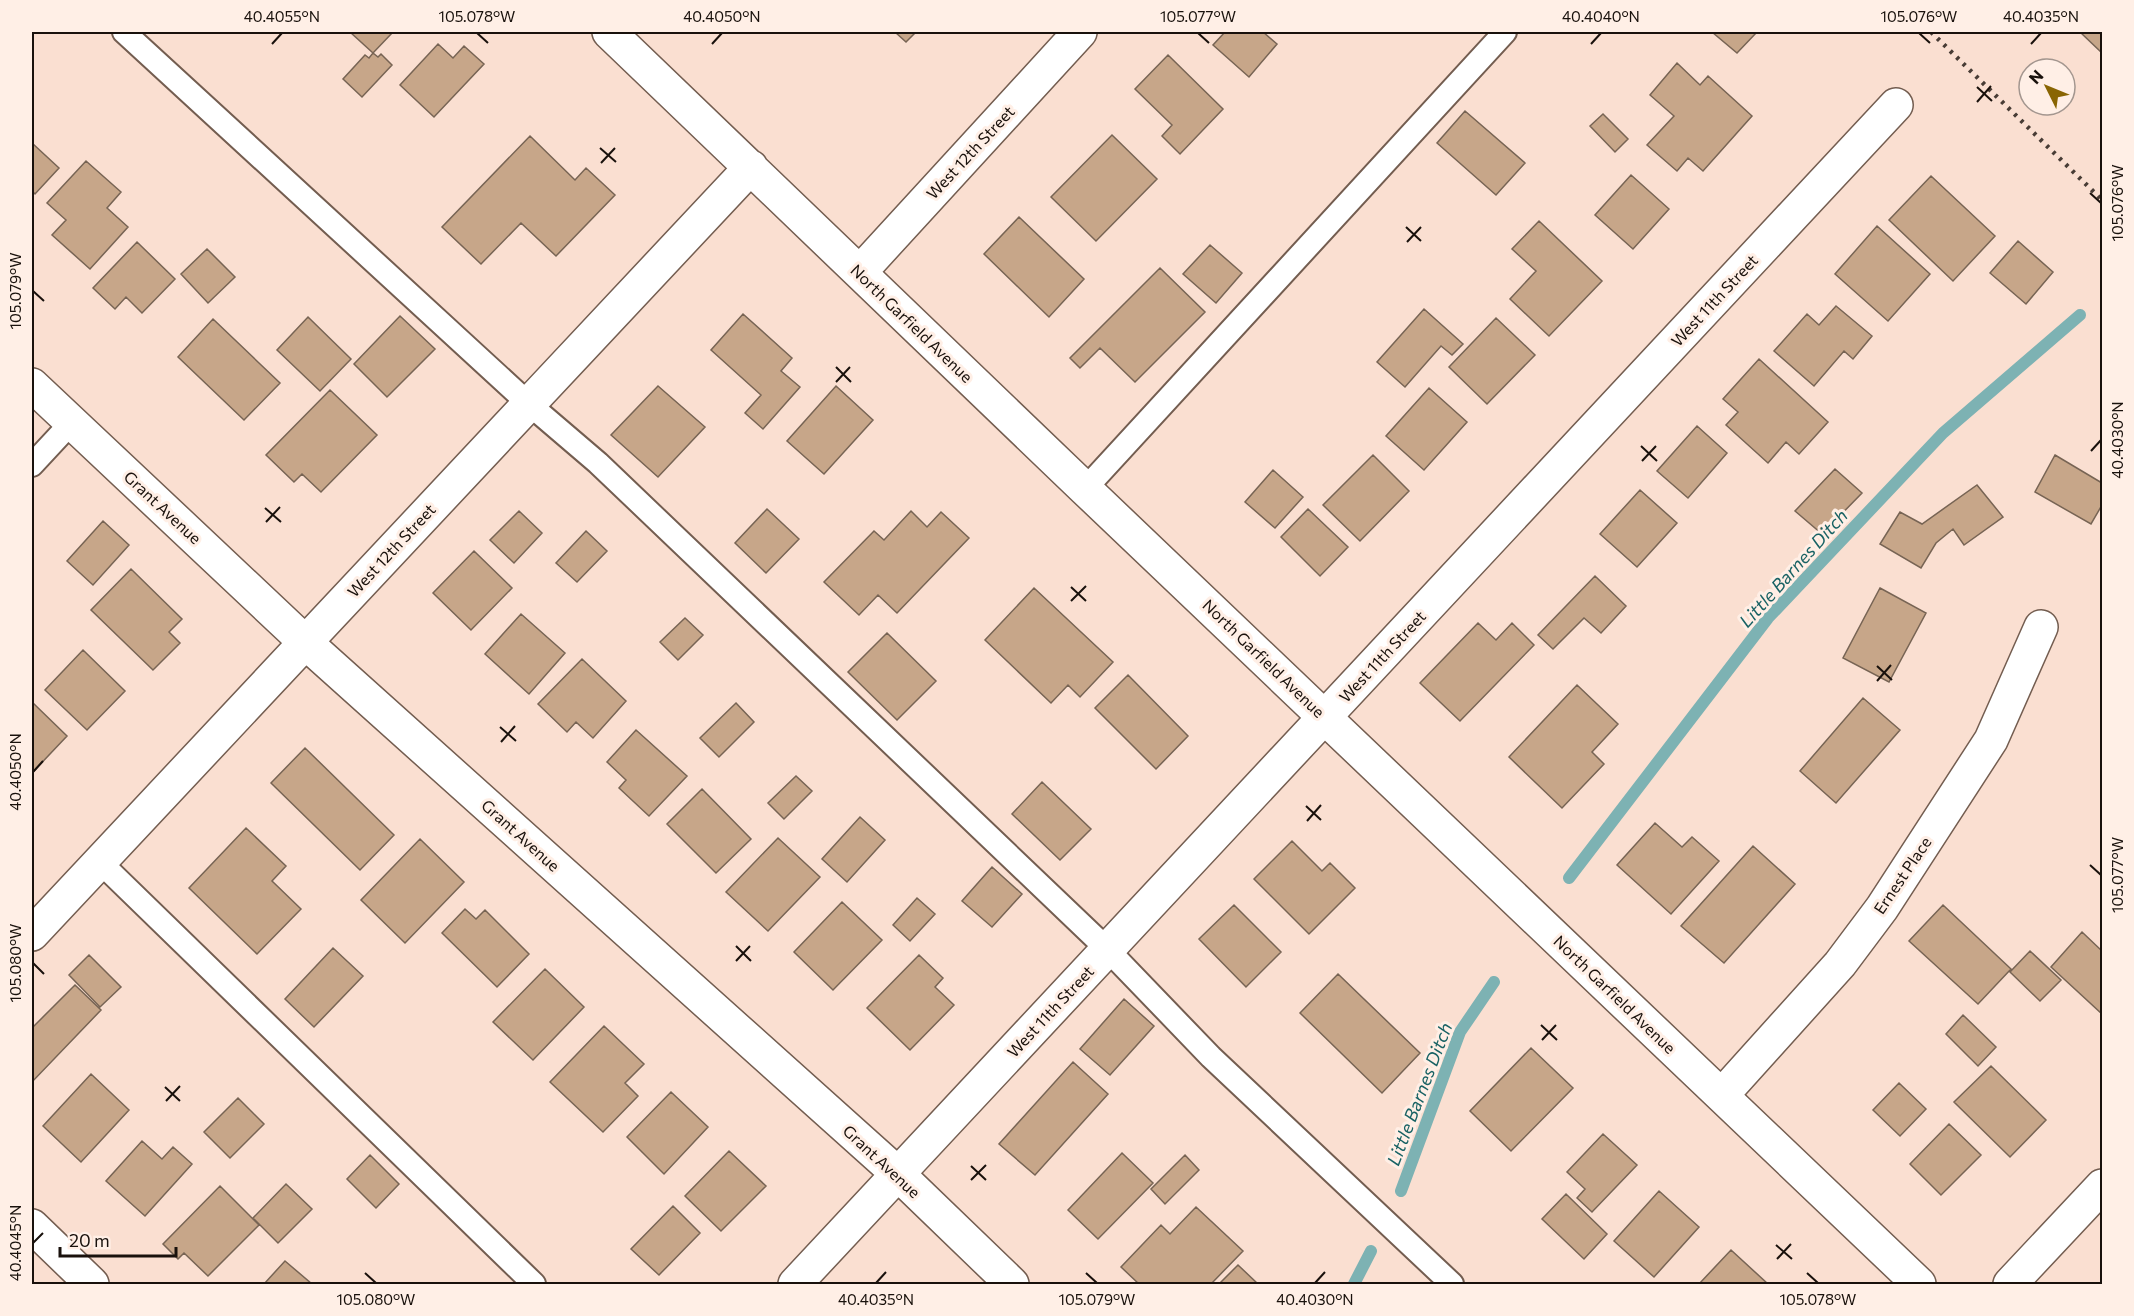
<svg xmlns="http://www.w3.org/2000/svg" width="2134" height="1316" viewBox="0 0 2134 1316" font-family="Commissioner,sans-serif">
<style>
.lines{fill:none;stroke-linecap:round;stroke-linejoin:round}
.stream{stroke:#7db2b3;stroke-width:12}
.building{fill:#c7a689;stroke:#776454;stroke-width:1.5}
.lane-casing{stroke:#735d50;stroke-width:26}
.street-casing{stroke:#735d50;stroke-width:36}
.lane{stroke:#fff;stroke-width:22}
.street{stroke:#fff;stroke-width:33}
.rail{stroke:#483c35;stroke-width:4.5;stroke-dasharray:3 6;stroke-linecap:butt}
.ticks{fill:none;stroke:#19110c;stroke-width:2}
.labels{text-anchor:middle;dominant-baseline:central;stroke-width:6;stroke-linejoin:round;paint-order:stroke}
.street-label{font-size:16px;fill:#19110c;stroke:#ffefe6}
.water-label{font-size:18px;font-style:italic;fill:#196264;stroke:#ffefe6}
.neatline{fill:none;stroke:#19110c;stroke-width:2}
.ticks-label{font-size:15px;text-anchor:middle;fill:#19110c}
</style>
<rect width="100%" height="100%" fill="#fadfd1"/>
<g class="lines">
<!-- stream -->
<path class="stream" d="M1569,878L1768,618L1943,433L2080,315
M1401,1191L1460,1032L1494,982
M1354,1284L1371,1251"/>
</g>
<!-- building -->
<path class="building" d="M350,32H393L373,53Z
M895,32H916L906,42Z
M1225,32H1263L1277,44L1249,77L1213,45Z
M1712,32H1757L1737,53Z
M2080,32H2102V53Z
M438,44L453,58L464,46L484,64L434,117L400,85Z
M373,53L378,57L381,54L392,65L362,97L343,79L365,55L369,58Z
M1168,55L1223,109L1180,154L1162,136L1172,125L1135,89Z
M1677,63L1700,85L1708,76L1752,116L1703,171L1688,158L1677,171L1647,145L1674,116L1650,95Z
M1465,111L1525,163L1496,195L1437,143Z
M1603,114L1628,139L1615,152L1590,126Z
M1112,135L1157,179L1096,241L1051,197Z
M530,136L575,180L586,168L615,195L556,256L521,223L481,264L442,227Z
M32,143L59,168L35,194L32,191Z
M86,161L121,192L107,208L128,227L90,269L52,235L66,220L47,203Z
M1631,175L1669,209L1633,249L1595,215Z
M1931,176L1995,236L1953,281L1889,220Z
M1019,217L1084,279L1049,317L984,254Z
M1539,221L1602,281L1549,336L1510,299L1536,271L1512,249Z
M1877,226L1930,274L1888,321L1835,274Z
M2018,241L2053,272L2026,304L1990,273Z
M137,242L175,279L142,313L126,297L115,309L93,288Z
M1210,245L1242,273L1216,303L1183,274Z
M207,249L235,277L208,303L181,274Z
M1160,268L1205,312L1135,382L1100,348L1080,368L1070,358Z
M1836,306L1872,336L1853,359L1844,351L1814,386L1774,351L1807,314L1819,325Z
M1424,309L1463,344L1452,355L1441,346L1405,387L1377,362Z
M743,314L792,358L781,371L800,387L763,429L745,413L761,395L711,350Z
M400,316L435,349L387,397L354,364Z
M308,317L351,359L320,391L277,350Z
M1496,318L1535,355L1487,404L1449,367Z
M213,319L280,383L244,420L178,357Z
M1759,359L1828,422L1799,454L1786,442L1768,463L1726,425L1738,412L1723,399Z
M658,386L705,427L658,477L611,435Z
M836,386L873,420L824,474L787,441Z
M1429,388L1467,422L1424,470L1386,436Z
M330,390L377,435L321,492L302,474L294,482L266,455Z
M1697,426L1727,453L1688,498L1657,471Z
M1373,455L1409,491L1360,541L1323,505Z
M2055,455L2102,483V505L2091,524L2035,492Z
M1835,469L1862,493L1822,534L1795,511Z
M1273,470L1303,497L1275,528L1245,502Z
M1977,485L2003,517L1964,545L1953,529L1936,543L1921,568L1880,544L1900,512L1922,524Z
M1640,490L1677,523L1637,567L1600,534Z
M767,509L799,539L766,573L735,543Z
M1308,509L1348,547L1320,576L1281,537Z
M519,511L542,533L514,563L490,540Z
M911,511L927,527L941,512L969,538L897,613L878,595L859,615L824,582L874,531L884,540Z
M103,521L129,545L93,585L67,561Z
M586,531L607,551L577,582L556,563Z
M474,551L512,588L471,630L433,593Z
M131,569L182,619L169,632L180,643L153,670L91,610Z
M1595,576L1626,606L1601,633L1584,618L1553,649L1538,635Z
M1034,588L1113,662L1080,697L1068,685L1051,703L985,640Z
M1880,588L1926,613L1889,682L1843,658Z
M521,614L565,653L529,694L485,654Z
M685,618L703,635L678,660L660,642Z
M1478,623L1496,640L1512,623L1534,645L1460,721L1420,683Z
M887,633L936,681L897,720L848,672Z
M83,650L125,691L87,730L45,690Z
M582,659L626,701L593,738L576,722L567,732L538,704Z
M1128,675L1188,736L1156,769L1095,708Z
M1577,685L1618,724L1592,752L1604,764L1562,808L1509,757Z
M1863,698L1900,730L1836,803L1800,771Z
M32,702L67,736L32,773Z
M736,703L754,722L719,757L700,738Z
M636,730L687,776L649,816L619,788L626,780L607,762Z
M305,748L394,835L360,870L271,783Z
M796,776L812,791L784,819L768,803Z
M1042,782L1091,829L1060,860L1012,814Z
M702,789L751,839L716,873L667,824Z
M860,817L885,840L847,882L822,859Z
M1655,823L1682,847L1692,837L1719,861L1671,914L1617,865Z
M246,828L286,866L272,881L301,909L257,954L189,888Z
M778,838L820,877L768,931L726,892Z
M420,839L464,882L405,943L361,900Z
M1292,841L1322,871L1330,863L1355,888L1309,934L1254,879Z
M1753,846L1795,884L1724,963L1681,926Z
M992,867L1022,894L992,927L962,901Z
M917,898L935,914L910,941L893,925Z
M842,902L882,940L833,990L794,952Z
M1234,905L1281,952L1246,987L1199,939Z
M1943,905L2011,969L1978,1004L1909,941Z
M465,909L476,919L485,910L529,954L497,987L442,933Z
M2082,932L2102,951V1014L2051,967Z
M333,948L363,976L314,1027L285,999Z
M2030,951L2061,980L2040,1001L2010,972Z
M89,955L121,987L100,1007L69,975Z
M919,955L943,978L935,987L954,1005L910,1050L867,1008Z
M545,969L584,1007L533,1060L493,1022Z
M1338,974L1420,1053L1382,1093L1300,1013Z
M75,985L101,1010L32,1082V1026L33,1027Z
M1124,999L1154,1026L1110,1075L1080,1049Z
M1963,1015L1996,1047L1978,1066L1946,1034Z
M604,1026L644,1064L625,1083L638,1096L603,1132L550,1082Z
M1531,1048L1573,1088L1511,1151L1470,1111Z
M1073,1062L1108,1094L1035,1175L999,1144Z
M1991,1066L2046,1120L2010,1157L1954,1102Z
M91,1074L129,1110L81,1162L43,1126Z
M1899,1083L1926,1109L1900,1136L1873,1110Z
M671,1092L708,1127L664,1174L627,1137Z
M238,1098L264,1124L230,1158L204,1132Z
M1949,1124L1981,1155L1941,1195L1910,1164Z
M1603,1134L1637,1165L1592,1212L1577,1198L1585,1189L1567,1172Z
M142,1141L162,1159L173,1147L192,1164L145,1216L106,1181Z
M729,1151L766,1186L721,1231L685,1196Z
M1122,1153L1153,1183L1098,1239L1068,1210Z
M370,1155L399,1184L376,1208L347,1179Z
M1185,1155L1199,1170L1165,1204L1151,1189Z
M286,1184L312,1209L278,1243L253,1218Z
M220,1186L259,1225L208,1276L184,1253L178,1259L163,1244Z
M1659,1191L1699,1227L1654,1277L1614,1241Z
M1566,1194L1607,1234L1584,1259L1542,1219Z
M673,1206L700,1233L659,1275L631,1249Z
M1196,1207L1243,1251L1211,1284H1139L1121,1267L1161,1225L1170,1234Z
M1731,1250L1768,1284H1699Z
M285,1261L312,1284H264Z
M1238,1265L1258,1284H1219Z"/>
<g class="lines">
<defs>
<path id="lane" d="M124,32L529,404L598,463L1107,949L1211,1057L1452,1284
M32,465L72,422
M1085,489L1505,32
M100,862L534,1284"/>
<path id="street" d="M609,32L1085,489L1919,1284
M860,272L1080,32
M32,385L305,642L898,1174L1012,1284
M32,934L751,167
M1722,1095L1840,964L1882,908L1991,740L2041,627
M32,1226L92,1284
M795,1284L1896,105
M2010,1284L2102,1186"/>
</defs>
<!-- lane casing -->
<use href="#lane" class="lane-casing"/>
<!-- street casing -->
<use href="#street" class="street-casing"/>
<!-- lane -->
<use href="#lane" class="lane"/>
<!-- street -->
<use href="#street" class="street"/>
<!-- rail -->
<path class="rail" d="M1931,32L2102,200"/>
</g>
<!-- ticks -->
<path class="ticks" d="M477,33L488,43M1198,33L1209,43M1919,33L1930,43M272,44L282,33M712,44L722,33M1591,44L1601,33M2031,44L2041,33M1977,87L1992,101M1977,102L1991,86M600,148L616,162M601,163L615,148M2090,193L2101,203M1406,227L1421,241M1407,242L1421,227M33,291L44,301M836,367L851,382M836,382L850,367M1641,446L1657,461M2091,451L2101,440M1642,461L1656,446M265,508L281,522M266,522L280,507M1071,587L1086,601M1071,601L1086,586M1877,666L1892,680M1877,681L1891,665M500,727L516,741M501,742L515,726M33,772L43,761M1306,806L1321,820M1307,821L1321,805M2090,865L2101,875M736,946L751,961M736,961L750,946M33,963L44,974M1541,1025L1557,1040M1542,1040L1556,1025M165,1087L180,1101M166,1101L180,1086M971,1166L986,1180M971,1180L986,1165M33,1243L43,1233M1776,1245L1792,1259M1777,1259L1791,1244M365,1273L376,1283M1086,1273L1097,1283M1807,1273L1818,1283M876,1283L886,1272M1315,1283L1325,1272"/>
<g class="labels">
<!-- street labels -->
<g class="street-label">
<text transform="translate(970 152) rotate(-47)">West 12th Street</text>
<text transform="translate(1714 300) rotate(-47)">West 11th Street</text>
<text transform="translate(912 323) rotate(44)">North Garfield Avenue</text>
<text transform="translate(163 507) rotate(43)">Grant Avenue</text>
<text transform="translate(391 550) rotate(-47)">West 12th Street</text>
<text transform="translate(1382 656) rotate(-47)">West 11th Street</text>
<text transform="translate(1264 658) rotate(44)">North Garfield Avenue</text>
<text transform="translate(521 835) rotate(42)">Grant Avenue</text>
<text transform="translate(1902 875) rotate(-56)">Ernest Place</text>
<text transform="translate(1615 994) rotate(44)">North Garfield Avenue</text>
<text transform="translate(1050 1011) rotate(-47)">West 11th Street</text>
<text transform="translate(882 1161) rotate(43)">Grant Avenue</text>
</g>
<!-- water labels -->
<g class="water-label">
<text transform="translate(1793 568) rotate(-48)">Little Barnes Ditch</text>
<text transform="translate(1419 1094) rotate(-69)">Little Barnes Ditch</text>
</g>
</g>
<!-- border -->
<rect width="2134" height="1316" fill="none" stroke="#ffefe6" stroke-width="66"/>
<!-- north arrow -->
<g transform="translate(2047 87) rotate(313)"><circle r="28" fill="#ffefe6" stroke="#a3968f" stroke-width="1.5"/>
<path d="M0-4.5L10 22L0 15L-10 22Z" fill="#896503"/>
<text y="-9" font-size="16" font-weight="bold" text-anchor="middle" fill="#19110c">N</text>
</g>
<!-- scale -->
<path d="M60 1247v9h116v-9" fill="none" stroke="#19110c" stroke-width="3"/>
<text x="69" y="1247" font-size="18" fill="#19110c" stroke="#ffefe6" stroke-width="4.5" paint-order="stroke">20 m</text>
<rect x="33" y="33" width="2068" height="1250" class="neatline"/>
<g class="ticks-label">
<text x="282" y="22">40.4055°N</text>
<text x="477" y="22">105.078°W</text>
<text x="722" y="22">40.4050°N</text>
<text x="1198" y="22">105.077°W</text>
<text x="1601" y="22">40.4040°N</text>
<text x="1919" y="22">105.076°W</text>
<text x="2041" y="22">40.4035°N</text>
<text transform="translate(2118 203) rotate(-90)" y="5">105.076°W</text>
<text transform="translate(16 291) rotate(-90)" y="5">105.079°W</text>
<text transform="translate(2118 440) rotate(-90)" y="5">40.4030°N</text>
<text transform="translate(16 772) rotate(-90)" y="5">40.4050°N</text>
<text transform="translate(2118 875) rotate(-90)" y="5">105.077°W</text>
<text transform="translate(16 963) rotate(-90)" y="5">105.080°W</text>
<text transform="translate(16 1243) rotate(-90)" y="5">40.4045°N</text>
<text x="376" y="1305">105.080°W</text>
<text x="876" y="1305">40.4035°N</text>
<text x="1097" y="1305">105.079°W</text>
<text x="1315" y="1305">40.4030°N</text>
<text x="1818" y="1305">105.078°W</text>
</g>
</svg>
